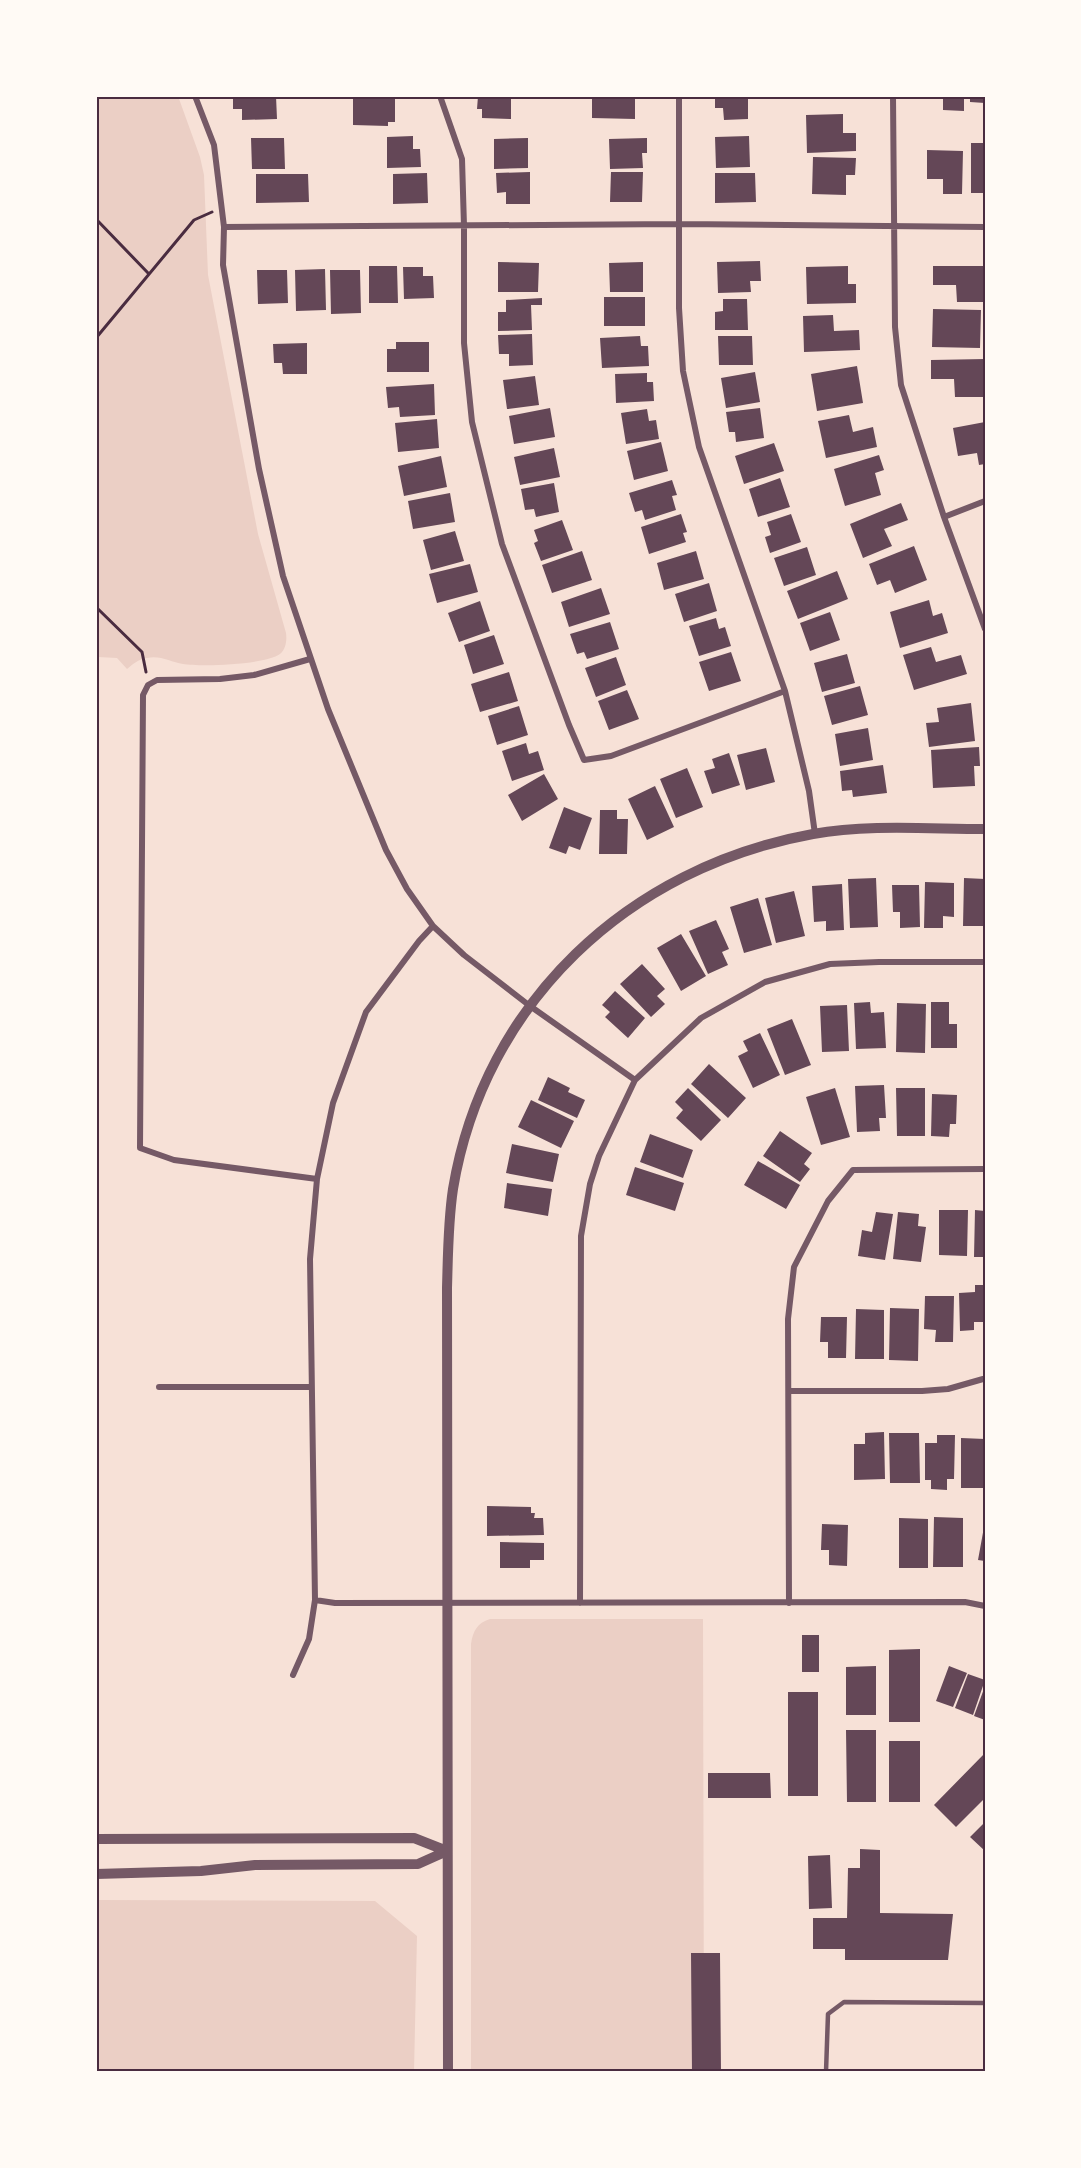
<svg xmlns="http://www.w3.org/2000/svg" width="1081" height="2168" viewBox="0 0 1081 2168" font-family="'Sofia Sans Condensed',sans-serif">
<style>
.green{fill:#ebcfc5}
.building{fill:#644757}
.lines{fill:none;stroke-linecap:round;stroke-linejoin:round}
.path{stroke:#4a2c40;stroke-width:3}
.service{stroke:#755966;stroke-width:4.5}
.minor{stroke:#755966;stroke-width:6}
.tertiary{stroke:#755966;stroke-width:10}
.neatline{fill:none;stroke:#4a2c40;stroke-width:2}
</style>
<rect width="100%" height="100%" fill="#f7e1d7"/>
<!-- green -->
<path class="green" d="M96,96H178L200,157L204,175L208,275L258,534L286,633C287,640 286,649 280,654C264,665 202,667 183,664C171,662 160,655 147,658C139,659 133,664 127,669L117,658L98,657L96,660Z
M490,1619H703L704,2072H471V1644C473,1631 477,1623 490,1619Z
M96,1900L375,1901L417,1936L414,2072H96Z"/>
<!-- building -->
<path class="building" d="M233,96H276L277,119L242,120V109H233Z
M353,96H395V122H388V126L353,125Z
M478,96H511V119L482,118V109H477Z
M592,96H635V119L592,118Z
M715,96H748V119L724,120L723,108H715Z
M943,96H964V111L943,110Z
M970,96H985V103L970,102Z
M843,114V133H856V151L807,153L806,115Z
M413,136V149H420L421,167L387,168V137Z
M749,136L750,167L716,168L715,137Z
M251,138H284L285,169H252Z
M528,138V168L494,169V139Z
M647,138V153H642L643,168L610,169L609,139Z
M971,143H985V193H971Z
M927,150L963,151L962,194H943V179H927Z
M813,157L856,158L855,175H846V195L812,194Z
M530,172V204H506V192L497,193L496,173Z
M611,172H643L642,202H610Z
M427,173L428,203L393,204V174Z
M715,173H755L756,202L715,203Z
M256,174H308L309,202L256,203Z
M760,261L761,281H750L751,292L718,293L717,262Z
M498,262L539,263L538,292H498Z
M643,262V292H610L609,263Z
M369,266H397L398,303H369Z
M848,266V284H856V303L807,304L806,267Z
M933,266H984V302H957L956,285H933Z
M403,267H423V276H433L434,298L404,299Z
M325,269L326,310L296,311L295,270Z
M257,270H287L288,303L258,304Z
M330,270H360L361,313L331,314Z
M604,297H645V326H604Z
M542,298V305H531L532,330L498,331V312H506V300Z
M723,299H747L748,330H715V312L723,311Z
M933,309L981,310L980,348L932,347Z
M833,315L834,331L859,330L860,350L804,352L803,316Z
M532,334L533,365L509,366V354H499L498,335Z
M640,336L641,346H648L649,366L602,368L600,338Z
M718,336H752L753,365H719Z
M396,342H429V372H387V349H396Z
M307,343V374H283L282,363H274L273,344Z
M985,359V397H955L954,379H931V360Z
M857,366L863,403L817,411L811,374Z
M755,372L760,402L726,408L721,378Z
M647,373V382H653L654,401L616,403L615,374Z
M535,376L539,405L507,409L503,380Z
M434,384L435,415L400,417L399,407L388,408L386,387Z
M550,408L555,437L514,444L509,416Z
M760,408L764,438L736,442L735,432H729L726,412Z
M647,409L649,421L656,420L659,439L626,444L621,413Z
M849,415L853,432L873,427L877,447L826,458L818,421Z
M437,419L439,448L398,452L395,423Z
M985,422V464L979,465L977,453L958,456L953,428Z
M661,442L668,471L634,480L627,451Z
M774,443L784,471L744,484L735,456Z
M554,448L560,477L520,485L514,457Z
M879,455L884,470L875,473L881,495L845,506L834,469Z
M441,456L447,487L404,496L398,466Z
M780,478L790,507L758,517L749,489Z
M672,480L677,495L672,496L676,510L645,520L642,510L635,512L629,493Z
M554,483L559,512L536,517L534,509L525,510L521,489Z
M450,493L455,522L413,529L408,501Z
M901,503L908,520L884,529L892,546L863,558L850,524Z
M681,514L687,532L683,533L686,542L649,554L641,527Z
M791,514L801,542L770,553L765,537L771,535L767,522Z
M562,520L573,550L541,561L534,543L538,541L534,530Z
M455,531L464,561L431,570L423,540Z
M914,546L927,580L895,593L890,580L877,585L869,564Z
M807,547L816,575L784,586L774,558Z
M582,551L592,580L552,593L542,565Z
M696,551L704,579L664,590L657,563Z
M470,564L478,592L437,603L429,574Z
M837,571L848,599L798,619L787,591Z
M709,583L717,611L684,622L675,594Z
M601,588L610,614L569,627L561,602Z
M929,600L933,616L942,613L948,633L900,648L890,612Z
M480,601L490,631L459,642L448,613Z
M830,612L840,640L810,651L800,623Z
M716,618L719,629L725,627L731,646L699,656L689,626Z
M610,622L619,649L587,659L584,652L577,654L570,634Z
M494,635L504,664L473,674L464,645Z
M931,647L936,662L961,655L967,674L914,690L903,655Z
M731,652L741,681L709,691L699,662Z
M847,654L855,683L822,692L814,663Z
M616,657L626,685L596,697L585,668Z
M509,672L518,701L480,712L471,684Z
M860,686L868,715L832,725L824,696Z
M627,690L639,719L609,730L598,701Z
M971,703L975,741L929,747L926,723L939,722L937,708Z
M519,706L528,735L497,745L488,716Z
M868,728L873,760L840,766L835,734Z
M526,743L529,754L538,751L544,770L512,781L502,751Z
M979,747L980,766H974L975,786L933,788L931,750Z
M766,748L775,782L746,790L737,755Z
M729,753L740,785L712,794L704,771L715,768L712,759Z
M883,765L887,793L853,797L852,790L842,791L840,771Z
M687,768L703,807L676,818L660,779Z
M544,774L558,799L522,821L508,795Z
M655,786L674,827L647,840L628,799Z
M564,807L592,818L580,850L569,846L566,854L549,848Z
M600,810H617V819H628L627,854H599Z
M876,878L878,927L850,928L848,879Z
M964,878L985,879V926H963Z
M925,882L954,883V917L943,916V928H924Z
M842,884L844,930L826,931V921L814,922L812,886Z
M892,885H919L920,927L900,928V912H893Z
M794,891L805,936L776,943L765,898Z
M758,898L772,945L744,953L730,907Z
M716,920L729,949L722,952L728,965L708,974L689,931Z
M681,934L706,976L681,991L657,948Z
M642,964L665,989L657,996L665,1004L651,1017L620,984Z
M615,991L645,1018L628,1038L605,1017L610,1012L602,1005Z
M870,1002L871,1013L884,1012L886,1048L856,1049L854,1003Z
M931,1002H949V1024H957V1048H931Z
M897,1003L926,1004L925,1053L896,1052Z
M847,1005L849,1051L822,1052L820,1006Z
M792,1019L811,1065L785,1075L767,1029Z
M760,1033L780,1075L753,1088L738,1056L748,1051L743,1041Z
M709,1064L746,1098L728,1118L691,1084Z
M548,1077L570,1088L568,1092L585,1100L577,1118L538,1100Z
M884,1085L886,1118H879L880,1131L857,1132L855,1086Z
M688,1088L721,1120L701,1141L676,1118L683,1110L675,1102Z
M835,1088L850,1137L821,1145L806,1097Z
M896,1088H925V1136H897Z
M932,1094L957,1095L956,1124H950L949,1137L931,1136Z
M531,1100L574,1121L561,1148L518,1127Z
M780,1131L812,1153L804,1164L810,1169L800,1182L763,1156Z
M650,1134L693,1150L683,1178L640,1162Z
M512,1144L559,1154L553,1182L506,1173Z
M758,1161L800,1185L786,1209L744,1185Z
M635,1167L684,1183L675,1211L626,1195Z
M507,1183L552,1189L548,1216L504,1208Z
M939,1210H968L967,1256L939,1255Z
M975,1210L985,1211V1257H974Z
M876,1212L893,1214L885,1260L858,1256L862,1230L872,1232Z
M898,1212L919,1214L918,1226L926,1227L921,1262L893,1259Z
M975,1285H985V1322H974V1330L960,1331L959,1293L975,1292Z
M925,1296H954L953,1342H935L936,1330L924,1329Z
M890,1308L919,1309L918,1361L889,1360Z
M856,1309L884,1310V1359H855Z
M821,1317H847L846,1358H828V1342H820Z
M884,1432L885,1479L854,1480V1444H865V1433Z
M889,1433H919L920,1483H890Z
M937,1435H955L954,1479H947V1490L931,1489V1480H925V1443H937Z
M961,1438L985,1439V1488H961Z
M487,1506L531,1507V1513H535L534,1518H543L544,1535L487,1536Z
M934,1517L963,1518V1567H933Z
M899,1518L928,1519V1568H899Z
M822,1524L848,1525L847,1566L829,1565V1550H821Z
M984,1527H985V1561L978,1560Z
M500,1542L544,1543V1560H530V1568H500Z
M802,1635H819V1672H802Z
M920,1649V1722H889V1650Z
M876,1666V1715H846V1667Z
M949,1666L967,1673L953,1707L936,1701Z
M968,1674L985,1680L973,1715L955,1708Z
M985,1686V1720L974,1716Z
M788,1692H818V1796H788Z
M846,1730H876V1802H847Z
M889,1741H920V1802H889Z
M985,1753V1798L956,1827L934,1805Z
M708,1773H770L771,1798H708Z
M985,1822V1851L970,1837Z
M860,1849L880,1850V1913L953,1914L948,1960H845V1949H813V1918H847L848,1868H860Z
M830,1855L832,1908L809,1909L808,1856Z
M691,1953H720L721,2072H692Z"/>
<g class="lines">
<!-- path -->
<path class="path" d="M96,219L149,274
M96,338L194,220L212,212
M96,607L142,652L146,672"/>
<!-- service -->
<path class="service" d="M826,2072L828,2014L844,2002L985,2003"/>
<!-- minor -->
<path class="minor" d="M195,96L214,145L224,227L223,265L259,469L283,576L328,709L386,850L407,889L433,926L464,955L530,1006L635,1080
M440,96L462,159L464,226V343L472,422L502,544L569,725L584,760L611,756L785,691
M679,96V308L683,371L699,447L785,691L809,791L815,834
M893,96L895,327L901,385L944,517L985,629
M224,227L679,224L985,227
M944,517L985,501
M310,659L254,675L220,679L157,680L148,685L143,695L140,1148L174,1160L317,1179
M159,1387H311
M790,1391H922L948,1389L983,1379
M315,1600L335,1603L965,1602L985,1606
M580,1603L581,1236L590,1184L599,1156L635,1080L701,1018L765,982L830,964L879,962H985
M789,1603L788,1319L794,1267L828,1201L853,1170L985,1169
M293,1675L309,1639L315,1600L310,1259L317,1179L333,1103L366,1012L419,941L433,926"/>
<!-- tertiary -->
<path class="tertiary" d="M96,1839L414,1838L447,1851
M96,1874L201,1871L255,1865L418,1864L447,1851
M448,2072L447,1288C448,1255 448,1222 453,1189C484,1002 629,867 813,834C868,824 929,829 985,829"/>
</g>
<!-- border -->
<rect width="1081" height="2168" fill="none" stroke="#fffaf5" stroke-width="195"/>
<rect x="98" y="98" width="886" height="1972" class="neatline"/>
</svg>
